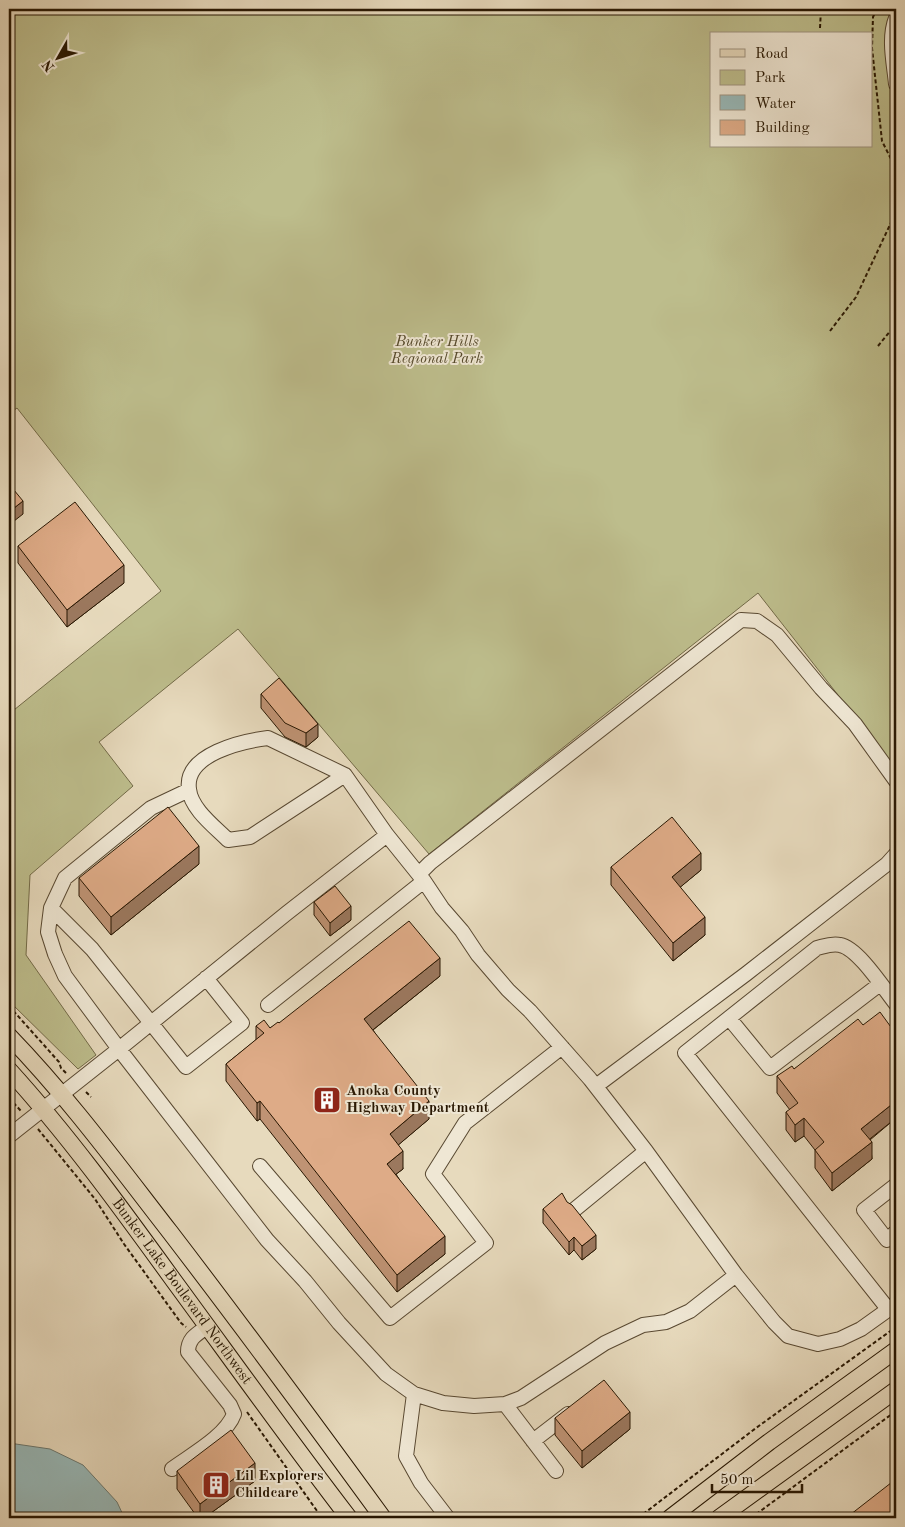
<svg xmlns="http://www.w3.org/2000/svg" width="905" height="1527" viewBox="0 0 905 1527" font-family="'Old Standard TT',serif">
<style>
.green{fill:#bdbd8c;stroke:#726a47;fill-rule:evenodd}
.water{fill:#98b9b9;stroke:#6b7870}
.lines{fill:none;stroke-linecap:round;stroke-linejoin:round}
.minor-casing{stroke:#584831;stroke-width:16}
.major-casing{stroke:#281702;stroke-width:18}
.path{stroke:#281702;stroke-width:2;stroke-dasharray:4 2.5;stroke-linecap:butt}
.minor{stroke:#efe7d4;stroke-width:14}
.major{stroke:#e7dabd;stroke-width:16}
.wall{fill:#bf9374;stroke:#281702}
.shaded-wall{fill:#9b785e;stroke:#281702}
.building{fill:#deab87;stroke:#281702}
.labels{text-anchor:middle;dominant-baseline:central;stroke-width:4;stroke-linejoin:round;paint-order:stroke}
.park-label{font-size:15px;font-style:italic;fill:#55492b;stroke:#efe7d4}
.poi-label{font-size:15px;font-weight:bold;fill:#281702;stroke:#efe7d4;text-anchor:start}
.street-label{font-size:15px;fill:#281702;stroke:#efe7d4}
</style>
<rect width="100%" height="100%" fill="#e7dabd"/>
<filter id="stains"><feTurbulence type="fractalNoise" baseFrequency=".004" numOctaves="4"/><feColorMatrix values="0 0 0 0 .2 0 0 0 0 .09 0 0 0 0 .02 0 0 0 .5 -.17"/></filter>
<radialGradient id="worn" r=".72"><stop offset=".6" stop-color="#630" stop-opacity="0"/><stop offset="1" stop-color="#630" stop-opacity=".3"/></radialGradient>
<!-- green -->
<path class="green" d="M9,9H896V769L758,593L429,854L238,629L99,742L133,786L30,875L26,955L96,1055L78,1069L9,1001V714L161,591L17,408L9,414ZM711,34H871V146H711Z"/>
<!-- water -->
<path class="water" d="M9,1443L50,1449L83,1465L117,1502L124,1517L9,1518Z"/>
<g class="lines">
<defs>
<path id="minor" d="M896,18C888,38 894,63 896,84
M268,738L345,775L250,837L228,840C214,826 191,809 189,789C184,754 243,741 268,738Z
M345,775L387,835L424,881L442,908L462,931L478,955L508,990L530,1011L590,1079L646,1151L736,1275L774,1322L788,1336L818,1344L840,1339L861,1329L896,1304
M189,790L151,808L65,878L51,908L48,932L55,954L65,976L119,1049L287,913L387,835
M419,874L430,863L741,620L757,621L777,635L821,688L855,724L896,781
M51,908L92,949L186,1067L242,1023L206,978
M268,1005L424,881
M729,1018L770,1068L880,984
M596,1086L746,974L887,864L896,854
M9,1136L119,1049L267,1240L305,1281L339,1323L386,1374L414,1394L443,1403L474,1406L505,1404L521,1398L605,1343L643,1325L666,1322L690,1311L736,1275
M260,1166L390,1318L486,1243L433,1174L465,1123L562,1047
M896,1185L864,1210L887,1240L896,1232
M574,1210L646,1151
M888,1309L685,1053L817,948C825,946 832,943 840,945C858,948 884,989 896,1004
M414,1394L406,1456L421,1483L447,1517
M505,1404L556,1471
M533,1441L568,1414
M172,1469C191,1455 226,1436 234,1414L230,1405L188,1352C188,1338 197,1334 207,1327"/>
<g id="major">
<path d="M9,1036C68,1097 118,1165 170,1232C242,1326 313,1422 383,1518"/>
<path id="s1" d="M9,1070C69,1136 121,1208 174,1281C232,1360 289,1440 349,1518"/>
<path d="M670,1518L769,1442L896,1350"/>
<path d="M719,1518L896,1390"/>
</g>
</defs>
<!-- minor casing -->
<use href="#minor" class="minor-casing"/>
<!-- major casing -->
<use href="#major" class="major-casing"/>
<!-- path -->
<path class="path" d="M877,9L873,17L872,48L882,141L896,169
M820,28L821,9
M830,331L856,297L896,212
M878,346L896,324
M9,1006L59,1062L61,1068L66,1073
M86,1092L91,1097
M9,1098L21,1111
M38,1129L95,1199L124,1244L181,1323L186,1327
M247,1412L322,1518
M638,1518L756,1428L896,1327
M751,1518L896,1411"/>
<!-- minor -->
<use href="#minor" class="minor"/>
<!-- major -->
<use href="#major" class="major"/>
</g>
<!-- wall -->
<path class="wall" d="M18,546L124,583L67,627L18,563Z
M261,694L318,737L306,747L285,737L261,708Z
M199,864L111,935L79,896V878Z
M611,867L701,870L680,887L705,935L673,961L611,885Z
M314,902L351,920L330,936L314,915Z
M440,976L373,1030L429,1119L398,1145L403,1169L396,1174L445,1254L397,1292L260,1119L257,1121L226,1081V1064L256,1040V1026L270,1028L279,1023Z
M863,1025L896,1034V1118L870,1140L872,1159L832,1191L815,1168V1150L804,1136L795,1142L786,1130V1112L790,1110L777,1093V1076L794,1069Z
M543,1209L596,1249L582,1260L574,1250L569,1255L543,1223Z
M555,1418L630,1429L582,1468L555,1435Z
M177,1471L255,1481L204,1518H198L177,1489Z"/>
<!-- shaded-wall -->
<path class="shaded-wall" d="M23,501V514L9,525V512Z
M124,565V583L67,627V610Z
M318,724V737L306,747V733Z
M199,846V864L111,935V917Z
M701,853V870L672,894V877Z
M351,906V920L330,936V923Z
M705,917V935L673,961V943Z
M440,958V976L364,1037V1019Z
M260,1101V1119L257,1121V1103Z
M429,1101V1119L390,1152V1134Z
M896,1101V1118L861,1146V1129Z
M804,1118V1136L795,1142V1125Z
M872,1142V1159L832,1191V1173Z
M403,1151V1169L387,1181V1164Z
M596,1235V1249L582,1260V1246Z
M445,1236V1254L397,1292V1275Z
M574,1237V1250L569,1255V1242Z
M630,1412V1429L582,1468V1451Z
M255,1463V1481L204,1518H200V1504Z"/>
<!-- building -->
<path class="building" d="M9,484L23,501L9,512Z
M75,502L124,565L67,610L18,546Z
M279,678L318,724L306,733L285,723L261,694Z
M168,807L199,846L111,917L79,878Z
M672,817L701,853L672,877L705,917L673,943L611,867Z
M335,886L351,906L330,923L314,902Z
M409,921L440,958L364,1019L429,1101L390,1134L403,1151L387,1164L445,1236L397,1275L260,1101L257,1103L226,1064L264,1033L256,1026L264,1020L270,1028L278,1022L279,1023Z
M880,1012L896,1034V1101L861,1129L872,1142L832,1173L815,1150L824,1142L804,1118L795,1125L786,1112L798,1103L777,1076L792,1066L794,1069L858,1019L863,1025Z
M562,1193L567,1202L572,1205L596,1235L582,1246L574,1237L569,1242L543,1209Z
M604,1380L630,1412L582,1451L555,1418Z
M231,1430L255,1463L200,1504L177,1471Z
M896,1479V1518H846Z"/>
<!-- icons -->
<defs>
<symbol id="building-square" viewBox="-11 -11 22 22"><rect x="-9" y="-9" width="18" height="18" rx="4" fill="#8f2418" stroke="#efe7d4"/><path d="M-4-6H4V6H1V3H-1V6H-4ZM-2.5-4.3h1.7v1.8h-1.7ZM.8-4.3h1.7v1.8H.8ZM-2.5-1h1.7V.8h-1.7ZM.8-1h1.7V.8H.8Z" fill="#fff"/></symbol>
</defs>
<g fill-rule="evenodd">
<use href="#building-square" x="311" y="1084" width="32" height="32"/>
<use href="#building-square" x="200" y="1469" width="32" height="32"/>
</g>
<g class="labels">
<!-- park labels -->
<g class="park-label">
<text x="437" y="342">Bunker Hills<tspan x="437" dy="17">Regional Park</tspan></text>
</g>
<!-- poi labels -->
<g class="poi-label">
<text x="346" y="1091">Anoka County<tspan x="346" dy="17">Highway Department</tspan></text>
<text x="235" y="1476">Lil Explorers<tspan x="235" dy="17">Childcare</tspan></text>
</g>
<!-- street labels -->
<g class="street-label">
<text stroke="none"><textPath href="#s1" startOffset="281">Bunker Lake Boulevard Northwest</textPath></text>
</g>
</g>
<!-- margin -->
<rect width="905" height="1527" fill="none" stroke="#e7dabd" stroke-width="30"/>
<rect x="10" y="10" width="885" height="1507" fill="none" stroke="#281702" stroke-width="2.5"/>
<rect x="15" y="15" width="875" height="1497" fill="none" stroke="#281702"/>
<!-- legend -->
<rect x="710" y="32" width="162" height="115" fill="#efe7d4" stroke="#9f9480"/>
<rect x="720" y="49" width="25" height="8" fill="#e7dabd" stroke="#9f9480"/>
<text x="755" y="58" font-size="15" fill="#281702">Road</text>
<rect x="720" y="70" width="25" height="15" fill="#bdbd8c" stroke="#9f9480"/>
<text x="755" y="82" font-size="15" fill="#281702">Park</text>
<rect x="720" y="95" width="25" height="15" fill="#98b9b9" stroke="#9f9480"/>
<text x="755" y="108" font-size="15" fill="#281702">Water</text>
<rect x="720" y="120" width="25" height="15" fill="#deab87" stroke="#9f9480"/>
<text x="755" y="132" font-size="15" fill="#281702">Building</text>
<!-- north arrow -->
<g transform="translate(58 58) rotate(231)" stroke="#efe7d4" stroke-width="4" paint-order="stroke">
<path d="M0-4L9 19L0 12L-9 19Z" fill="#281702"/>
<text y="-8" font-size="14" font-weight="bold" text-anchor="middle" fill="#281702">N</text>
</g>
<!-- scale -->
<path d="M712 1484v8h90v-8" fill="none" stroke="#281702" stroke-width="2.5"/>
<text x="720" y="1484" font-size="15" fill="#281702" stroke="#efe7d4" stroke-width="4" paint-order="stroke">50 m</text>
<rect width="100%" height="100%" filter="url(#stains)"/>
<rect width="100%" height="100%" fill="url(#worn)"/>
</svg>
